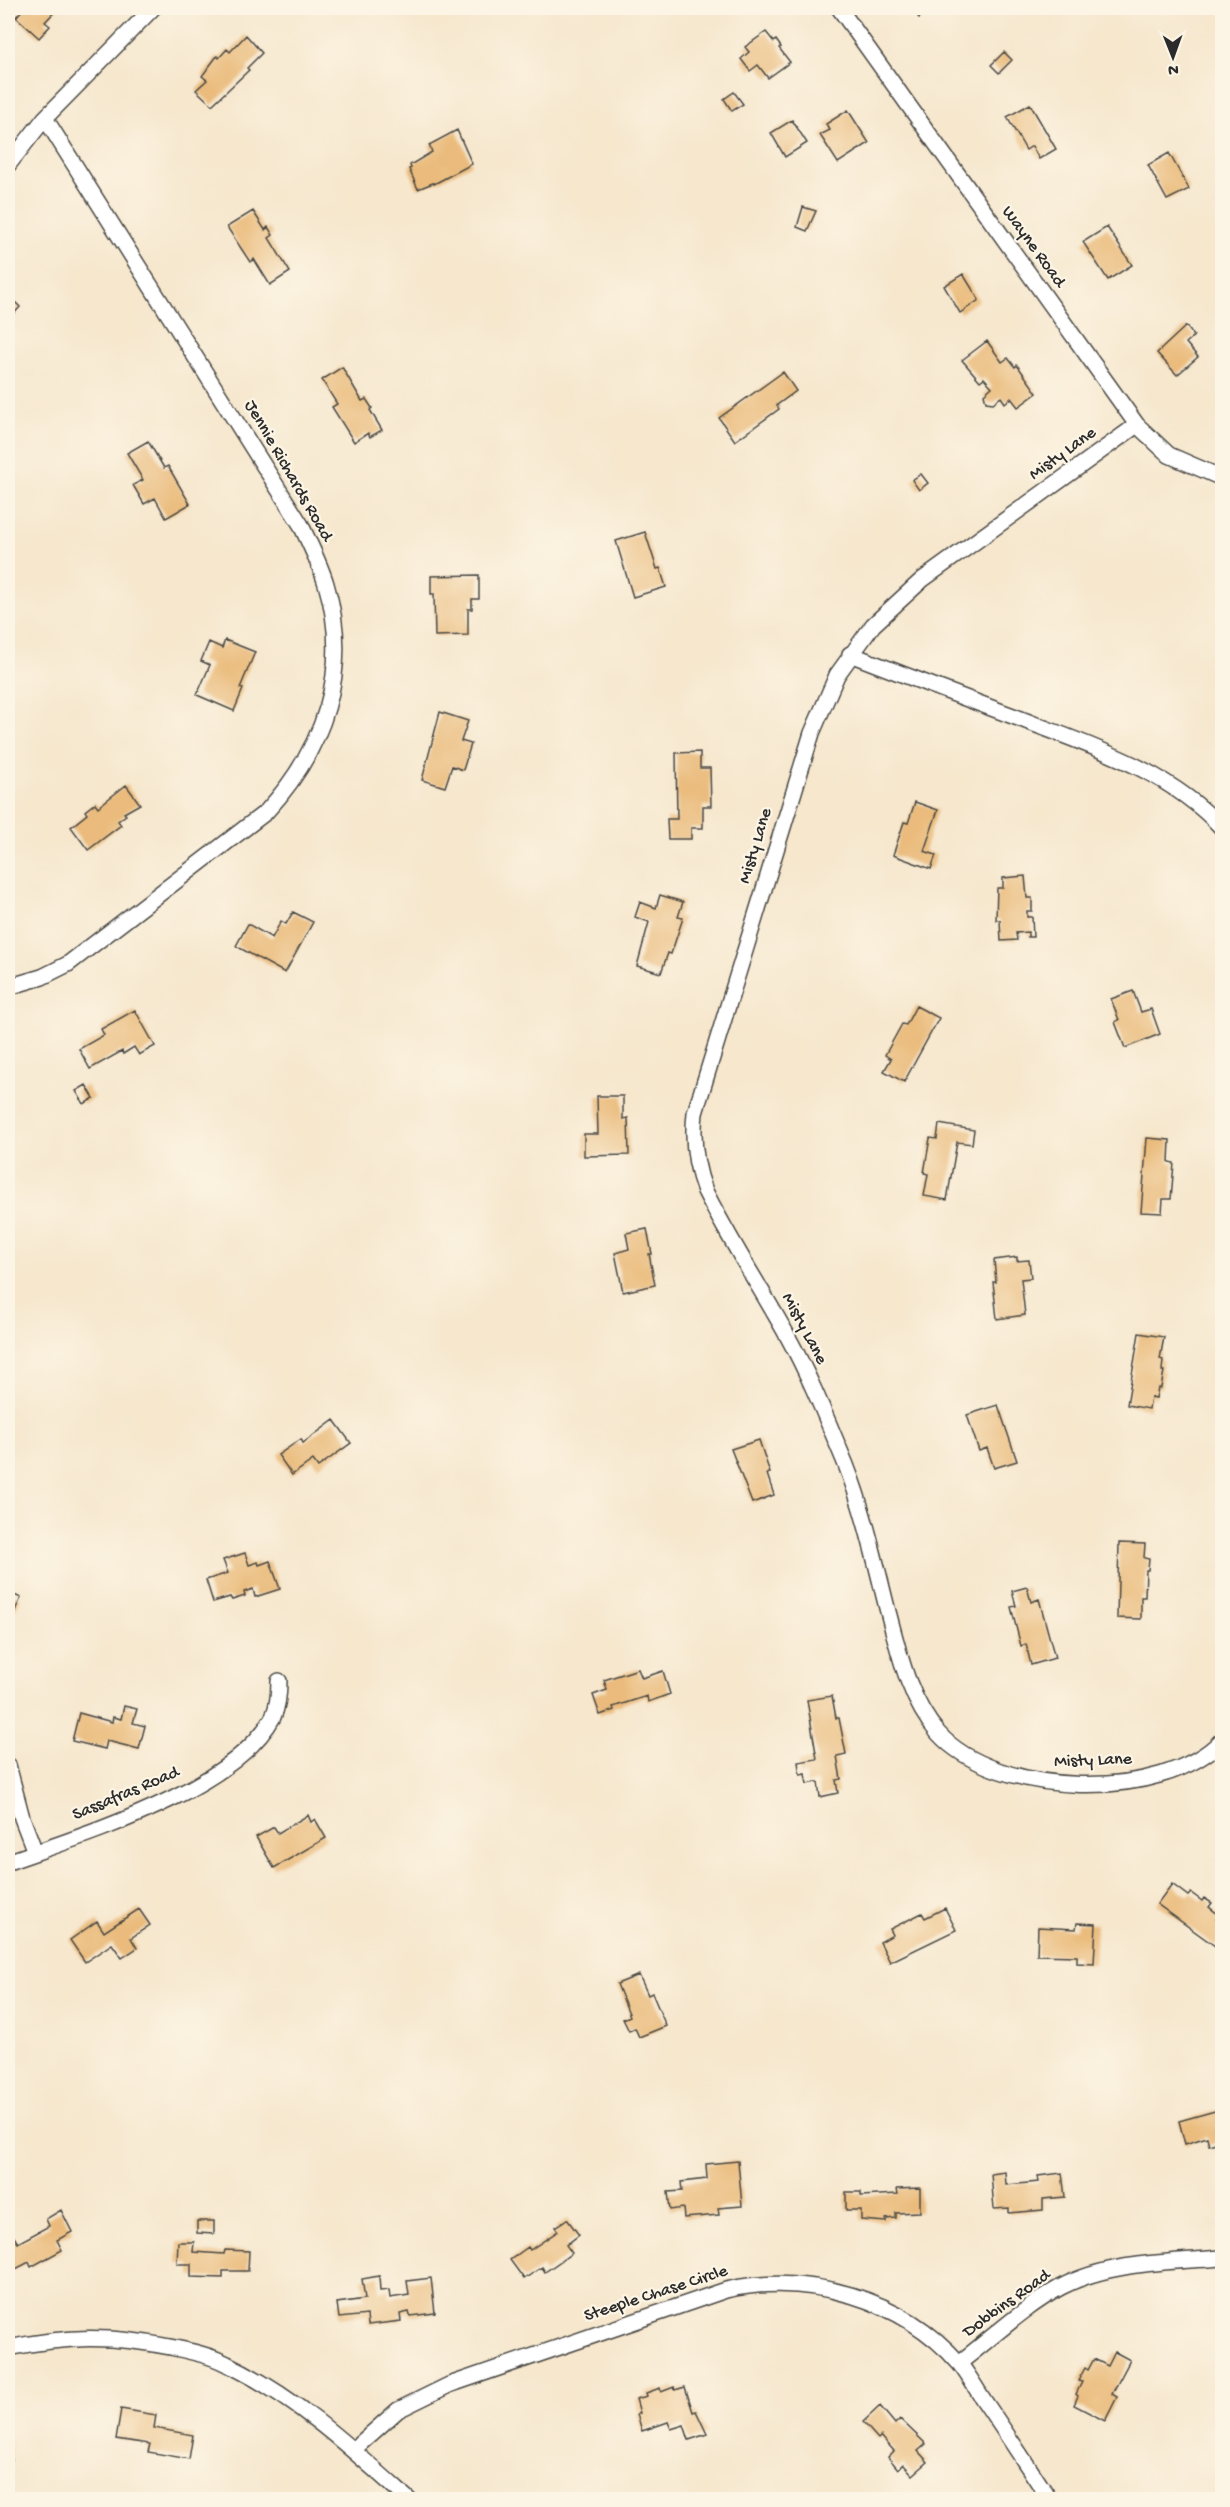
<svg xmlns="http://www.w3.org/2000/svg" width="1230" height="2507" viewBox="0 0 1230 2507" font-family="'Gochi Hand',sans-serif">
<style>
.building{fill:#eabb7b}
.lines{fill:none;stroke-linecap:round;stroke-linejoin:round}
.minor-casing{stroke:#494743;stroke-width:18}
.minor{stroke:#fff;stroke-width:15}
.labels{text-anchor:middle;dominant-baseline:central;stroke-width:4.5;stroke-linejoin:round;paint-order:stroke}
.street-label{font-size:18px;fill:#2b2b2b;stroke:#fcf5e5}
</style>
<rect width="100%" height="100%" fill="#fcf5e5"/>
<filter id="ink" filterUnits="userSpaceOnUse"><feTurbulence type="fractalNoise" baseFrequency=".0167" numOctaves="2"/><feDisplacementMap in="SourceGraphic" scale="12" xChannelSelector="R" yChannelSelector="G"/><feConvolveMatrix kernelMatrix="1 2 1 2 8 2 1 2 1" color-interpolation-filters="sRGB"/></filter>
<filter id="wash" filterUnits="userSpaceOnUse"><feTurbulence type="fractalNoise" baseFrequency=".008" numOctaves="4" result="noise"/><feDisplacementMap in="SourceGraphic" scale="24" xChannelSelector="R" yChannelSelector="G"/><feGaussianBlur stdDeviation="1.35" result="paint"/><feColorMatrix in="noise" values="0 0 0 0 0 0 0 0 0 0 0 0 0 0 0 0 0 1.4 0 .05"/><feComposite in="paint" operator="in"/></filter>
<g filter="url(#wash)">
<rect width="100%" height="100%" fill="#f6e7cd"/>
<g id="blocks">
<!-- building -->
<path class="building" d="M24,8H58L45,22L50,26L39,38L16,17Z
M912,8H934L919,18Z
M766,32L774,42L776,40L781,47L779,48L790,62L768,78L758,65L750,71L741,59L749,52L745,47Z
M246,35L262,53L247,68L249,70L212,105L196,90L207,80L202,76L217,56L219,58L227,49L230,52Z
M1004,52L1012,60L999,73L991,65Z
M734,92L743,104L732,111L724,99Z
M1030,104L1056,149L1039,159L1032,146L1026,150L1007,117Z
M848,110L869,143L838,163L820,135L830,130L826,124Z
M792,120L807,143L785,157L771,133Z
M457,130L472,164L434,184L433,183L418,189L409,169L411,168L410,165L432,152L429,145Z
M1169,153L1189,189L1167,200L1148,165Z
M803,207L816,211L807,231L797,227Z
M253,211L265,230L268,227L273,235L269,238L290,272L270,285L254,259L250,262L227,227Z
M1107,227L1132,265L1108,280L1083,242Z
M963,274L979,300L960,313L944,286Z
M8,295L20,307L8,320Z
M1186,326L1194,336L1186,343L1198,357L1177,375L1157,353Z
M987,341L1002,362L1008,358L1015,367L1017,365L1037,393L1018,407L1011,398L1005,403L1001,397L993,403L986,402L984,394L992,387L984,378L980,381L962,360Z
M342,367L362,401L366,399L372,408L370,410L382,430L370,437L368,433L354,442L332,407L337,404L322,380Z
M783,372L796,391L777,405L779,409L735,441L719,418Z
M148,441L164,468L168,466L190,504L166,518L155,498L144,504L133,485L143,480L127,453Z
M921,474L928,483L919,490L912,480Z
M645,532L657,569L660,568L666,587L633,597L616,541Z
M479,575V599H472V609H468V635L435,636L434,594H431V576Z
M225,640L255,652L240,688L243,689L234,711L197,695L210,665L201,661L209,642L222,648Z
M440,712L468,721L461,741L471,744L463,770L452,766L445,787L422,780Z
M700,752V768H710L711,806H703V828H691V839H668L667,819H677L676,753Z
M126,785L140,804L124,813L126,815L118,821L121,825L88,850L71,827L87,814L85,811L95,803L98,807Z
M915,802L938,810L924,851L936,855L931,869L893,855L904,822L908,823Z
M1025,876L1027,898H1032V911H1027V917H1032L1033,937H1028V932L1016,933L1017,940L1001,941L1000,920H996L997,888H1003V878Z
M660,895L683,902L678,917L683,918L671,954L668,953L661,973L637,966L649,922L635,917L640,902L656,908Z
M293,912L313,922L285,973L236,946L248,924L272,938L281,921L286,924Z
M1133,991L1141,1012L1151,1009L1160,1034L1125,1048L1115,1022L1119,1020L1111,999Z
M916,1006L939,1018L904,1082L884,1071L891,1059L885,1055L902,1024L906,1025Z
M135,1010L155,1046L139,1055L134,1047L123,1054L122,1051L90,1069L79,1049L104,1035L101,1029Z
M86,1085L94,1098L84,1104L76,1091Z
M597,1096H623V1119L628,1118L629,1155L584,1156V1134H598Z
M939,1124L974,1130L972,1144L957,1142L947,1200L924,1196L928,1174L924,1173L930,1138L937,1139Z
M1147,1138L1170,1140L1169,1162L1174,1163L1171,1199H1163L1162,1213L1141,1212Z
M647,1229L652,1254H649L655,1285L623,1292L615,1253L629,1249L626,1233Z
M1017,1257V1261L1029,1260L1031,1278L1021,1279L1025,1315L997,1319L993,1282H996L994,1260Z
M1139,1333L1164,1337L1160,1359L1163,1360L1162,1371H1164L1161,1388H1158L1156,1398L1151,1397L1149,1409L1127,1405Z
M998,1405L1017,1461L994,1468L987,1448L979,1451L967,1415Z
M334,1420L351,1443L318,1467L313,1460L292,1475L278,1455L301,1439L303,1443Z
M759,1440L770,1473L767,1474L774,1495L752,1503L731,1449Z
M1119,1543L1145,1544L1144,1558L1149,1559L1148,1570H1146L1145,1597H1141V1619L1117,1618Z
M245,1553L249,1565L258,1562L259,1565L270,1561L280,1589L255,1597L253,1589L244,1592L245,1596L232,1600L230,1597L213,1602L206,1580L228,1573L223,1560Z
M1027,1587L1031,1602L1039,1599L1055,1658L1031,1665L1026,1644L1021,1646L1011,1607L1016,1606L1012,1591Z
M8,1592L21,1598L10,1621L8,1619Z
M638,1669L642,1678L663,1671L670,1694L648,1702L647,1696L613,1707L614,1710L600,1715L593,1695L607,1690L604,1680Z
M832,1696L836,1718H839L846,1754L837,1756L841,1779L836,1780L838,1793L820,1797L818,1782L807,1784L805,1774L800,1775L798,1762L817,1759L807,1700Z
M124,1706L137,1709L133,1723L145,1726L139,1749L107,1741L105,1749L72,1741L79,1713L112,1722L113,1717L121,1719Z
M308,1815L311,1822L315,1819L326,1838L274,1868L256,1837L274,1827L278,1833Z
M1172,1884L1188,1896L1191,1893L1202,1901L1204,1898L1212,1903L1209,1907L1219,1915L1216,1919L1222,1923V1936L1215,1946L1157,1904Z
M945,1908L956,1930L890,1962L880,1942L893,1935L890,1929L922,1913L925,1918Z
M139,1909L150,1925L131,1938L137,1948L122,1958L112,1944L85,1962L70,1940L97,1921L104,1932Z
M1077,1923L1096,1924L1094,1964L1077,1963V1956L1037,1955L1038,1927L1076,1929Z
M639,1975L648,1995L652,1993L666,2026L639,2037L635,2028L629,2031L623,2019L630,2016L617,1984Z
M1222,2109V2141L1209,2145L1207,2137L1185,2144L1179,2121Z
M738,2161L742,2206L718,2208L719,2215L684,2218L683,2208L670,2210L668,2192L682,2191L681,2182L707,2179L706,2164Z
M1005,2172L1006,2185L1039,2182L1038,2176L1062,2173L1065,2197L1043,2199V2210L1009,2213V2208L994,2209L991,2174Z
M920,2188V2212L896,2213V2218L886,2219V2222L861,2220V2210H846V2192H861V2196L898,2194L897,2189Z
M61,2210L72,2232L57,2240L62,2250L31,2267L29,2262L8,2273V2240L14,2237L18,2243L49,2226L46,2219Z
M567,2219L579,2235L566,2245L572,2253L545,2272L542,2267L524,2279L510,2260L528,2247L530,2250L558,2231L555,2227Z
M197,2221H214V2234L197,2233Z
M178,2242H194L193,2252L224,2254L225,2250L249,2251L248,2271H223V2278L191,2277V2264H177Z
M379,2276L380,2291L389,2290L390,2298L409,2295L407,2281L431,2278L435,2313L410,2316L409,2312L400,2314L401,2321L368,2325L367,2315L339,2318L337,2303L365,2299L362,2279Z
M1115,2352L1130,2360L1112,2394L1117,2397L1105,2421L1074,2405L1078,2396L1076,2394L1082,2382L1078,2381L1085,2368L1088,2370L1094,2359L1108,2366Z
M674,2387L675,2390L685,2387L693,2412L696,2411L707,2434L689,2440L684,2425L671,2429L668,2422L642,2431L637,2414L640,2413L636,2399L647,2396L646,2393L660,2388L661,2392Z
M880,2406L895,2424L900,2419L926,2444L918,2451L928,2462L913,2475L903,2464L898,2469L888,2457L894,2451L881,2436L878,2439L863,2422Z
M121,2409L156,2415L154,2428L193,2435L189,2459L148,2452L150,2444L116,2439Z
M8,2433L11,2460H8Z"/>
</g>
</g>
<g filter="url(#ink)">
<use href="#blocks" fill-opacity="0" stroke="#494743" stroke-width="1.5"/>
<g class="lines">
<defs>
<path id="minor" d="M839,8L1137,425L1169,455L1222,478
M8,165L45,118L153,8
M1137,425L922,580L873,625L837,675L812,733L695,1113C692,1140 695,1165 705,1191C730,1241 761,1288 788,1337C810,1377 828,1422 846,1465C864,1511 875,1560 887,1608C899,1652 908,1698 938,1733C996,1798 1163,1803 1222,1740
M850,654C907,676 964,698 1021,719C1093,747 1168,770 1222,828
M8,987L42,977L68,964L266,812C324,749 352,670 326,584C320,564 310,545 301,525L45,118
M8,1765L22,1818L35,1852
M8,1862C83,1835 233,1791 273,1717C278,1706 279,1693 279,1681
M8,2348C67,2336 111,2335 170,2347C189,2351 210,2355 227,2364C295,2396 353,2450 409,2500
M959,2363C992,2338 1024,2307 1061,2287C1109,2262 1170,2262 1222,2258
M353,2450L398,2410L449,2385L726,2290C808,2272 902,2298 959,2363C969,2375 977,2391 987,2405C1008,2436 1029,2468 1050,2500"/>
</defs>
<!-- minor casing -->
<use href="#minor" class="minor-casing"/>
<!-- minor -->
<use href="#minor" class="minor"/>
</g>
</g>
<g class="labels">
<!-- street labels -->
<g class="street-label">
<text transform="translate(1033 247) rotate(54)">Wayne Road</text>
<text transform="translate(1063 454) rotate(-36)">Misty Lane</text>
<text transform="translate(288 471) rotate(60)">Jennie Richards Road</text>
<text transform="translate(756 846) rotate(-73)">Misty Lane</text>
<text transform="translate(804 1329) rotate(62)">Misty Lane</text>
<text transform="translate(1093 1761) rotate(-2)">Misty Lane</text>
<text transform="translate(126 1794) rotate(-23)">Sassafras Road</text>
<text transform="translate(656 2294) rotate(-18)">Steeple Chase Circle</text>
<text transform="translate(1007 2304) rotate(-36)">Dobbins Road</text>
</g>
</g>
<!-- margin -->
<rect width="1230" height="2507" fill="none" stroke="#fcf5e5" stroke-width="30"/>
<!-- north arrow -->
<g transform="translate(1173 57) rotate(179)" stroke="#fcf5e5" stroke-width="4.5" paint-order="stroke">
<path d="M0-4.5L10 22L0 15L-10 22Z" fill="#2b2b2b"/>
<text y="-9" font-size="16" font-weight="bold" text-anchor="middle" fill="#2b2b2b">N</text>
</g>
</svg>
